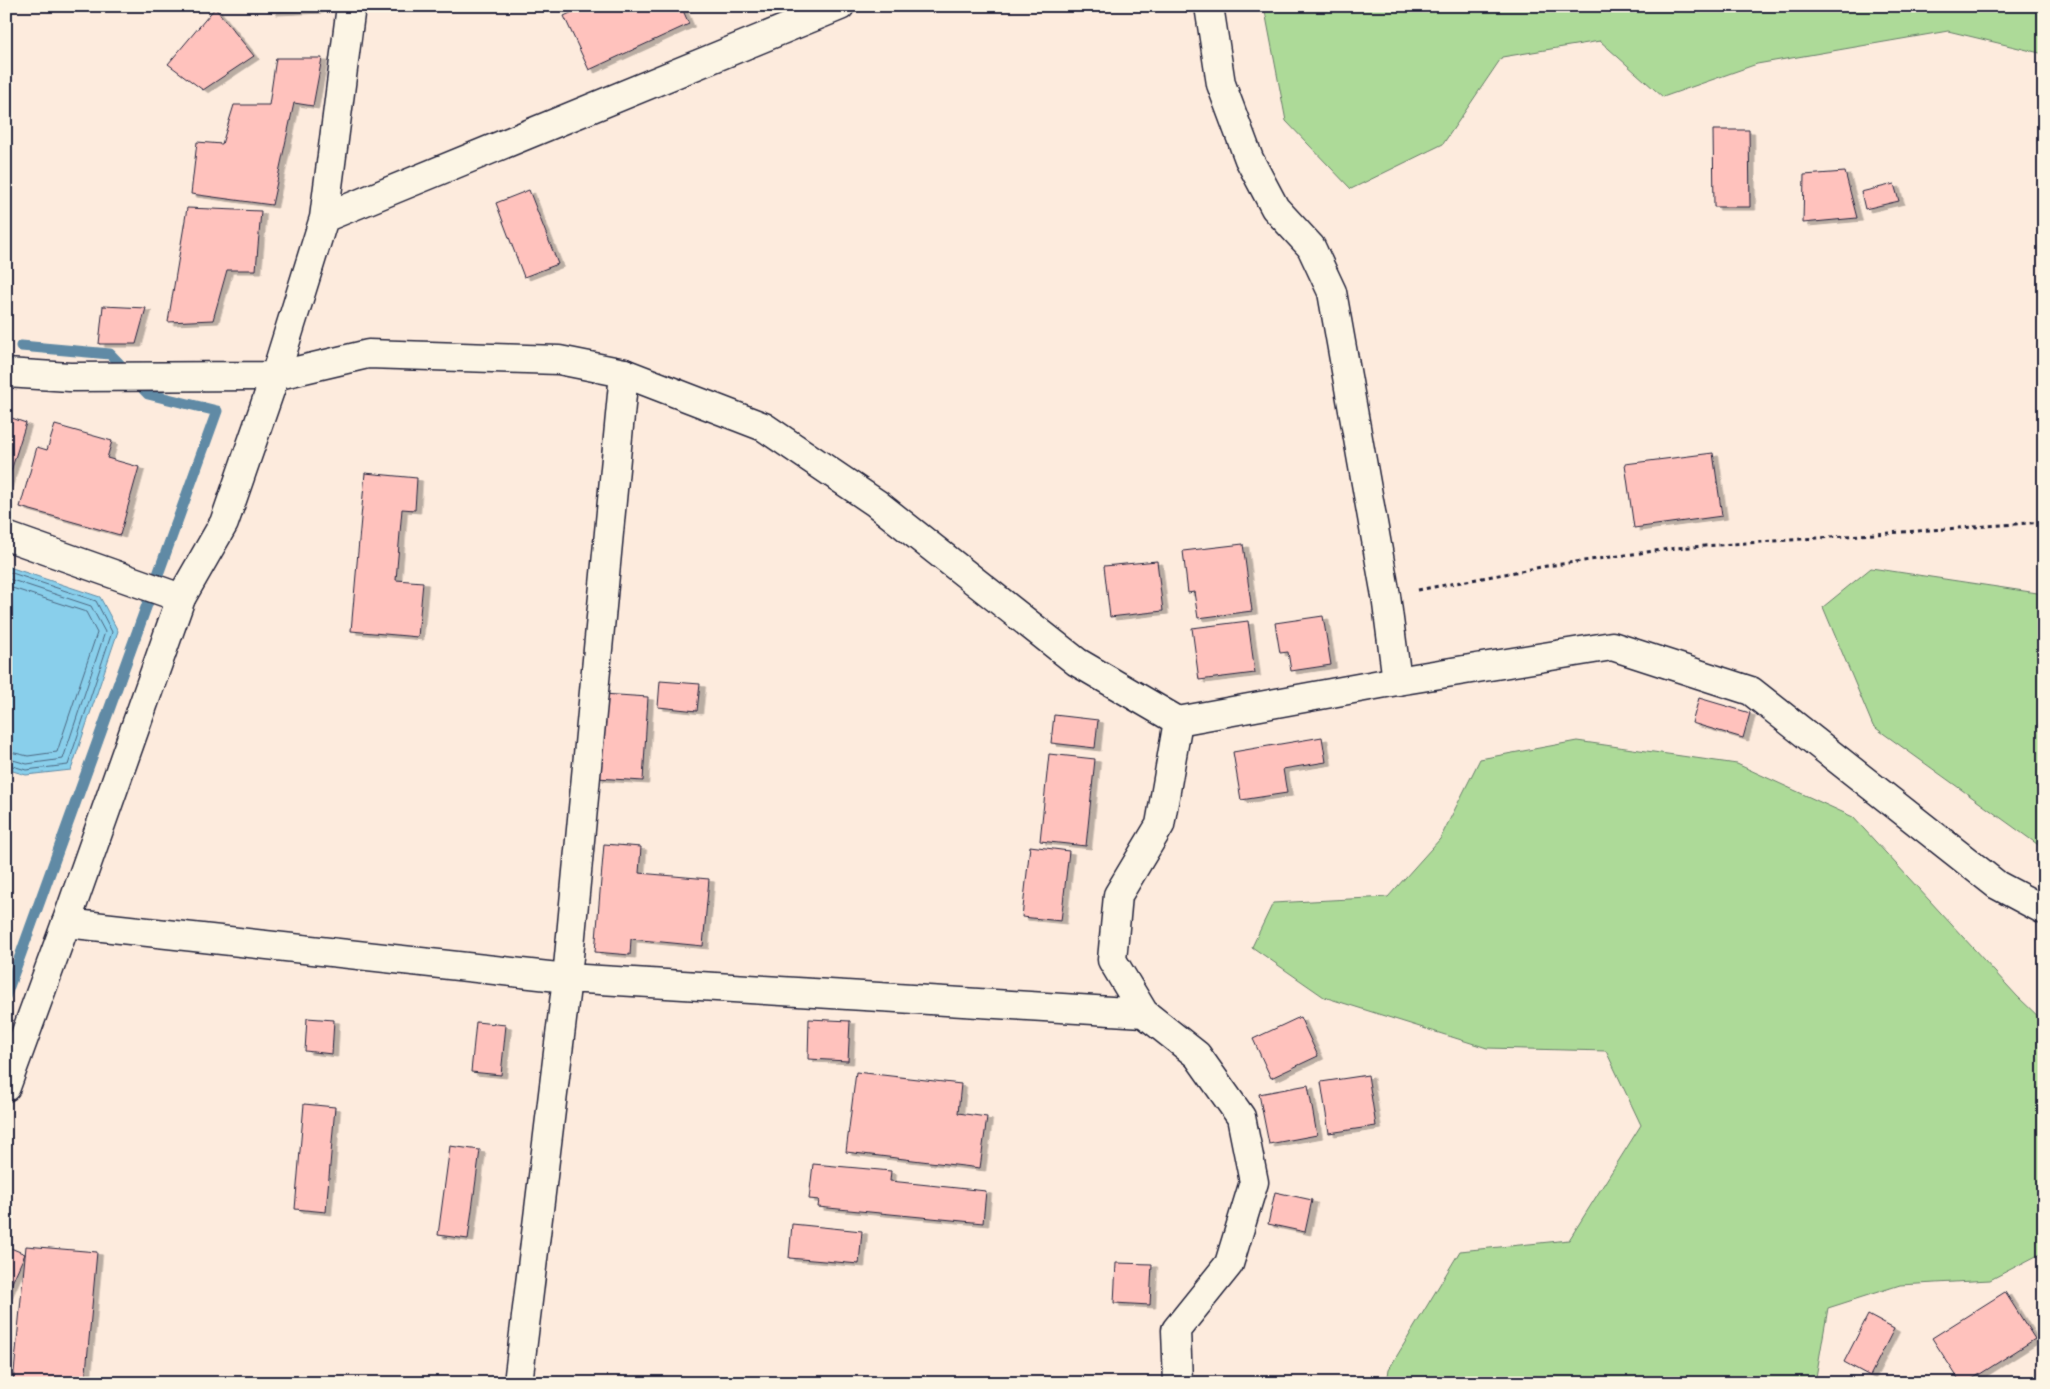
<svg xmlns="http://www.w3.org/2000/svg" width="2050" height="1389" viewBox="0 0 2050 1389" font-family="'Balsamiq Sans',sans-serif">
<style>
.green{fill:#adda98;stroke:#687e6a}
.water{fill:#89cfeb;stroke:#608aa5}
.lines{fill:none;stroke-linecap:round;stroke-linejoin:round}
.shore{stroke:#4b6781;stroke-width:1}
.stream{stroke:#608aa5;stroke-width:11}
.building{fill:#ffc2bd;stroke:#22223b;filter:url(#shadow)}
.minor-casing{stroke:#22223b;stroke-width:31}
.tertiary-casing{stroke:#22223b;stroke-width:31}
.path{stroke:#22223b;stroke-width:3;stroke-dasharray:4 4;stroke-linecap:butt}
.minor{stroke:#fcf5e5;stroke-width:28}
.tertiary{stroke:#fcf5e5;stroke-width:28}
</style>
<defs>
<filter id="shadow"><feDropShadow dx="5.5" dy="3" stdDeviation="0" flood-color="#0004"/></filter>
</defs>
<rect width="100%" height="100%" fill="#fdebdd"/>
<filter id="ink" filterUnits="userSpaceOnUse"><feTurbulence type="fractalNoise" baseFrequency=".02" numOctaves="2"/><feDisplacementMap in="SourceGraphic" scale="10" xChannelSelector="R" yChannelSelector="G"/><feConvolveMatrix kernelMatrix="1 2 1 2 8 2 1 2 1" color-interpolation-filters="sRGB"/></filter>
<g filter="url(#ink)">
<!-- green -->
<path class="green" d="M1264,6H2044V54L1948,31L1757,64L1663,97L1600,41L1502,57L1443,144L1351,189L1286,121Z
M1871,568L2044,594V849L1873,726L1823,607Z
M1577,741L1737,764L1853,817L2017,996L2044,1022V1252L1990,1280L1900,1285L1828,1308L1815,1383H1387L1389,1369L1460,1251L1569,1240L1641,1125L1606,1051L1487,1048L1324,997L1252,947L1273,903L1388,897L1440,839L1480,759Z"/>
<!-- water -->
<path class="water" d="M6,566L100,597L118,631L71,770L26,775L6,769Z"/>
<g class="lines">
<!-- shore -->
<path class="shore" d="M6,571L96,601L112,632L68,765L26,770L6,764
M6,578L91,606L105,632L63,759L27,764L6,758
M6,586L86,612L97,633L57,752L28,756L6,751"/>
<!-- stream -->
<path class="stream" d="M6,995L217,411L148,394L110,354L21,346"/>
</g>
<!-- building -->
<path class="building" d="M271,6H318V10L271,12Z
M585,6H681L689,24L589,70L564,16Z
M215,8L254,56L203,90L168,64Z
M276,58H322L313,106L294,103L272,205L191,194L197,142L222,144L234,105H269Z
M1713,130H1749L1750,207H1714Z
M1845,172L1857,218L1803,223L1804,175Z
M1894,184L1899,201L1865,209L1861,192Z
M529,190L558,264L524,277L496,203Z
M187,208L261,211L256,270H227L213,320L168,322Z
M103,306L146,308L136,344H99Z
M6,416L26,423L6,487Z
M55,425L112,441L107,458L139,467L120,535L20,507L37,447L47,450Z
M1713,453L1722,516L1634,528L1625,464Z
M365,473L417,478L415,510L402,509L396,580L423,582L418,637L351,631Z
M1243,544L1252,611L1198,618L1194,592L1188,593L1183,551Z
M1157,561L1163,611L1110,617L1104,566Z
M1323,616L1331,665L1291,671L1288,652L1280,653L1275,623Z
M1248,621L1255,673L1199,680L1192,628Z
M660,681L700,684L697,711L658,707Z
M603,694L648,697L643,781L597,778Z
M1699,698L1750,713L1743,738L1692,723Z
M1054,715L1098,720L1095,748L1051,743Z
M1322,737L1326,762L1283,769L1287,793L1241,800L1233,752Z
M1049,754L1095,759L1086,846L1040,841Z
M604,844L641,847L639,873L709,879L703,946L631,939L630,955L595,952Z
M1030,846L1069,851L1061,921L1022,917Z
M1300,1017L1318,1056L1271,1078L1253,1039Z
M307,1018L334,1020L332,1054L305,1051Z
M809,1019L850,1021L848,1061L808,1059Z
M476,1022L506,1025L501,1075L471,1072Z
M856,1072L961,1084L958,1113L987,1117L980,1168L846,1152Z
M1368,1075L1376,1126L1329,1133L1321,1082Z
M1308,1085L1317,1135L1269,1144L1259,1094Z
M304,1104L335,1107L326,1212L295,1209Z
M450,1146L480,1150L468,1239L438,1235Z
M813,1164L891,1171L890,1181L986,1191L983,1223L818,1207L819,1200L809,1199Z
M1275,1192L1312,1200L1305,1232L1268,1224Z
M792,1224L862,1231L859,1264L789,1258Z
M6,1246L25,1254L6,1296Z
M26,1246L97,1252L85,1383H13Z
M1116,1263L1152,1264L1150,1305L1114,1303Z
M2005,1292L2035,1339L1966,1383H1961L1932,1338Z
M1868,1315L1894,1329L1870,1376L1844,1362Z"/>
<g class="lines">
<defs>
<path id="minor" d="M1209,6L1221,84L1249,159L1275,208L1311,247L1332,292L1386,596L1397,681
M324,218L840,6
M6,373L70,377L275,376L324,218L351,6
M6,536L181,598
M66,923L567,978L1144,1013
M518,1383L567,978L624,373
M1178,1383L1176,1330L1229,1264L1254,1182L1241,1117L1197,1055L1144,1013L1112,960L1118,895L1160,825L1178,721"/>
<path id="tertiary" d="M6,1087L66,923L181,598L224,523L275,376L368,354L559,360L624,373L764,427L876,503L1077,662L1178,721L1397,681L1612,646L1751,691L1997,885L2044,910"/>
</defs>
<!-- minor casing -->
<use href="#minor" class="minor-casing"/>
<!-- tertiary casing -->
<use href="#tertiary" class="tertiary-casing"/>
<!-- path -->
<path class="path" d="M1418,590L1547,566L1676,548L2044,522"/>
<!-- minor -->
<use href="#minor" class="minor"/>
<!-- tertiary -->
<use href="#tertiary" class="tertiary"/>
</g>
</g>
<!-- margin -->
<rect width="2050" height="1389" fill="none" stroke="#fcf5e5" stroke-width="25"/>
<rect x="12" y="12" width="2025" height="1364" fill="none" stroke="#22223b" stroke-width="2" filter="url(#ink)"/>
</svg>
